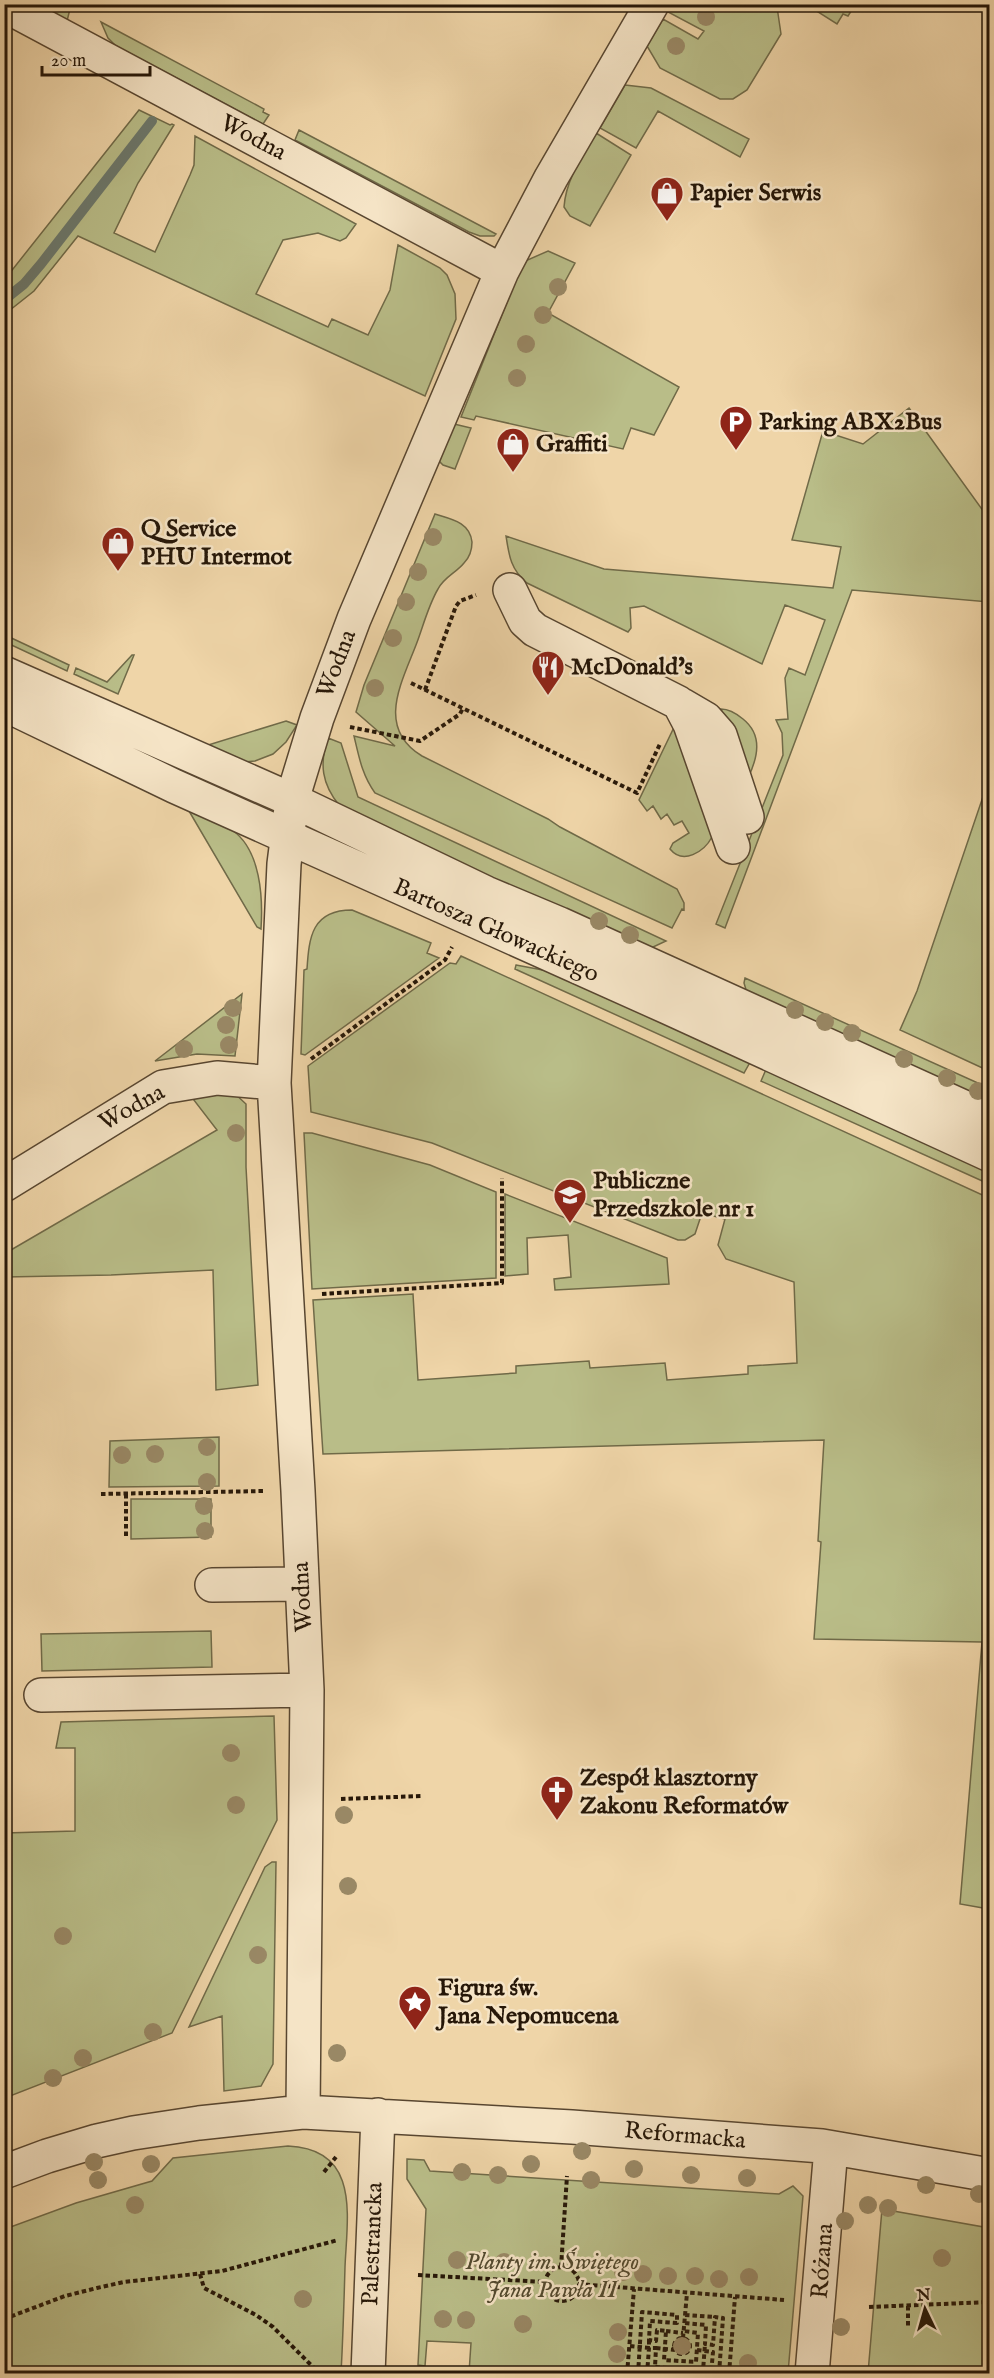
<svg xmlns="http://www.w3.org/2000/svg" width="994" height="2378" viewBox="0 0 994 2378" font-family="'IM FELL English',serif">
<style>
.green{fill:#b9bd88;stroke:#706a48;stroke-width:1.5}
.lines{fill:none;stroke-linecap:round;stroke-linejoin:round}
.stream{stroke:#6c786c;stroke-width:10}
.minor-casing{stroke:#584630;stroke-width:36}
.path{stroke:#261708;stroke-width:4;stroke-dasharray:4.5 3;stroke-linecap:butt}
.minor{stroke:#f5e4c6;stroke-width:33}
.tree{fill:#998865}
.labels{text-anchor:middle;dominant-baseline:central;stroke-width:5;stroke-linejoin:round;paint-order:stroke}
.street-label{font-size:24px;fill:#261708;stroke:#f5e4c6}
.poi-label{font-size:24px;font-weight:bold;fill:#261708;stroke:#f5e4c6;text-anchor:start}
.park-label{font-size:24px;font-style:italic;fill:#52492e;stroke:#f5e4c6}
</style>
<rect width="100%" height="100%" fill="#efd5a8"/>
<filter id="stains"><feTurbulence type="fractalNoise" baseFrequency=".00333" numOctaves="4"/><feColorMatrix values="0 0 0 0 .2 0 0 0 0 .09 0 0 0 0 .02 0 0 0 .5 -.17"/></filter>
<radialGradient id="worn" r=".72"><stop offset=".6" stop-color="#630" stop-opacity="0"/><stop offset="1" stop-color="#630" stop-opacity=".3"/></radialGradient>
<!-- green -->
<path class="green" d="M43,5H71L67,21Z
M672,5L773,4L777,7L781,34L747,90L733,99H720L660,68L647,46L663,19L698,39L704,31L668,12Z
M807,5L855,4V5L848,16L843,14L837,24Z
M101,22L264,109L263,112L269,115L263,124L116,46L108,38Z
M625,85L651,88L749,139L740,157L658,111L636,148L600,128Z
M139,110L170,125L172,124L174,125L138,183L114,233L155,252L190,175L194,165L195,136L356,224L346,238L340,241L318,233L283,240L256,294L328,327L332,319L368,335L390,290L398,245L440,268L447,275L455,294L456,319L425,396L78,236L34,291L5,314V279Z
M299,130L496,234L494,236H480L469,232L295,140Z
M596,133L631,155L590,226L570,216L564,207C566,179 582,157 596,133Z
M548,251L575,263L548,313L679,387L654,435L631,428L623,449L476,416L474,420L461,417L523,262Z
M909,408L989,519V602L852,590L725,928L716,924L783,755L782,733L776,720L788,719L785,678L789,668L805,675L825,620L785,605L762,664L644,606L630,608L631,628L628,632L527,583C511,570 509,556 506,536L604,569L833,588L841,547L792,540L823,431L863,444Z
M454,424L471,428L455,469L443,465L439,461Z
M435,514C451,519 470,522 472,542C472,550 470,557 464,563C456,573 444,577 438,589C428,606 423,627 416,645C401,684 376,728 422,756L548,819L560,827L677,889L684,903V910L682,909L672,928L375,793C362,775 359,757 354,736L395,746L356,712L364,685Z
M5,635L69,665L67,671L5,642Z
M132,655H134L118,694L74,674L76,668L107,682Z
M721,709C729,709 737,714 743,719C763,735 758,757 748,778Z
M678,719L712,837C704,852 683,865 670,849L673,843L689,833L682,821L674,825L667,814L661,819L653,806L647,811L639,800Z
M286,721L297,725L286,742L273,754L255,761L233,763L205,746Z
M328,738L341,743L358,797L666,941L651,948H641L339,805C322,784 319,764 328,738Z
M989,779V1071L900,1030L917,991Z
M189,811C203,817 220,822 232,830C261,850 263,898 261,929L257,927Z
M352,910L431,943L427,953L439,958L305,1055L301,1054L304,970L307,969C309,937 312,910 352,910Z
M461,956L989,1198V1909L960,1904L982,1642L814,1639L821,1542L818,1541L824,1440L323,1454L313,1300L413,1294L418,1380L516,1373V1366L589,1361L590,1368L665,1363L667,1380L748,1374V1366L797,1363L794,1282L726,1259L718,1245L725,1219L702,1213L695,1234L685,1240H678L432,1143L311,1112L308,1066L450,963L456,964Z
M516,965L548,971L748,1056L749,1064L744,1073L515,969Z
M745,978L989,1088V1106L747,993L744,983Z
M242,994L235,1056L197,1054L155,1061Z
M768,1065L989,1168V1184L761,1081Z
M233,1092L246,1104V1167L258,1385L216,1390L213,1270L111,1275L5,1277L4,1254L217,1130L190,1095Z
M304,1133H312L430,1165L496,1192V1278L312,1289Z
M505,1194L667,1258L669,1284L555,1290L554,1279L571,1277L568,1235L527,1238L528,1274L505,1276Z
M219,1437V1486L109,1487L110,1441Z
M131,1499H211V1537L131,1539Z
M211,1631L212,1667L42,1671L41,1634Z
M274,1716L277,1820L172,2033L5,2098V1833L75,1831V1748H56L61,1722Z
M272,1862H276L273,2064L261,2086L224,2091L222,2016L189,2027L265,1867Z
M288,2146C361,2149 347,2217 345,2267C344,2303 343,2338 341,2373H5V2229L76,2203L152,2181L173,2158Z
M407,2159L424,2160L430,2171L779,2194L793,2186L803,2196L788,2373H469L471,2343L427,2341L425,2366L418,2365L426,2209L407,2179Z
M882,2209L989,2228V2373H868Z"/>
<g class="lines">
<!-- stream -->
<path class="stream" d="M4,300L24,284L41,264L152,121"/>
<defs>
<path id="minor" d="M4,5L502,271
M510,590L525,621L535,630L679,703L690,724L733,847
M4,673L292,800L486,893L560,924L990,1119
M4,704L174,786L667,1007L990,1155
M682,705L706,719L720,735L747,817
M4,1185L163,1087L217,1078L274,1083
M212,1585L302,1584
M41,1695L307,1690
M303,2112L307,1690L298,1491L274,1083L284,864L292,800L317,718L354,619L502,271L551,178L652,4
M4,2172L47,2156L97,2141L133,2133L199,2123L303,2112L572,2127L822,2146L990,2175
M368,2374L378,2115
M812,2374L831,2148"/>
</defs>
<!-- minor casing -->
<use href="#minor" class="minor-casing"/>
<!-- path -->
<path class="path" d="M411,683L637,793L660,744
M425,690L456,606L460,601L476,595
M350,727L420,741L460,714L463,708
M311,1059L445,960L452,947
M322,1294L502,1283V1178
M101,1494L264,1491
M126,1494V1539
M341,1799L422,1796
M324,2172L336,2157
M561,2267L567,2176
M545 2284a17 17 0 1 1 34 0a17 17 0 1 1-34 0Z
M200,2274L204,2288L256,2315L273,2327L320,2374
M418,2275L545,2282
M578,2284L784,2300
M908,2306V2326
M869,2307L990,2302
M4,2308L10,2316
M685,2315L715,2317
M4,2319L65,2296L97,2288L124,2282L222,2271L338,2240
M685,2323L706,2325L705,2344L713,2345L715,2317L723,2318L719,2374
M666,2331L683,2333
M683,2338L687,2293
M674 2346a8 8 0 1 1 16 0a8 8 0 1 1-16 0Z
M630,2346L649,2348V2340
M656,2348L675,2350
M697,2350L713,2352L711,2374
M627,2374L634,2289
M638,2374L642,2312L677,2315V2323L650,2321L649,2340L656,2341L657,2330L666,2331L664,2360L696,2362L698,2333L684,2331
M647,2374L649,2348H656L655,2367L703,2371L705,2344
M729,2374L735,2297"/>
<!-- minor -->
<use href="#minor" class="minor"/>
</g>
<!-- trees -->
<g class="tree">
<circle cx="706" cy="17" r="9"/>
<circle cx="676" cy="46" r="9"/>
<circle cx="558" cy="287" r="9"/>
<circle cx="543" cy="315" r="9"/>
<circle cx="526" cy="344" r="9"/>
<circle cx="517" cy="378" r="9"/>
<circle cx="433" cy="537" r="9"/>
<circle cx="418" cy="572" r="9"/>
<circle cx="406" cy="602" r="9"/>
<circle cx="393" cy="638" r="9"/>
<circle cx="375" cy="688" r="9"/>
<circle cx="599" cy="921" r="9"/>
<circle cx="630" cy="935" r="9"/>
<circle cx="233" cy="1008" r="9"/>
<circle cx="795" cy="1010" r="9"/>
<circle cx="825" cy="1022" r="9"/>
<circle cx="226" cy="1025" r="9"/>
<circle cx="852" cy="1033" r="9"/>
<circle cx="229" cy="1045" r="9"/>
<circle cx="184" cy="1049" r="9"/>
<circle cx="904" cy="1059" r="9"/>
<circle cx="947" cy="1078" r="9"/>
<circle cx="978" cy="1091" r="9"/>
<circle cx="236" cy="1133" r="9"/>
<circle cx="207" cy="1447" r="9"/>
<circle cx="155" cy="1454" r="9"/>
<circle cx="122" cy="1455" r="9"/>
<circle cx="207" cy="1482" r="9"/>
<circle cx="204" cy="1506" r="9"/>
<circle cx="205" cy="1531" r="9"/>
<circle cx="231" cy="1753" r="9"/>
<circle cx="236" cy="1805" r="9"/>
<circle cx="344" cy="1815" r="9"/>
<circle cx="348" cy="1886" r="9"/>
<circle cx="63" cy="1936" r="9"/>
<circle cx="258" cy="1955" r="9"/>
<circle cx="153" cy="2032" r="9"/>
<circle cx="337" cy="2053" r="9"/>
<circle cx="83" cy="2058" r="9"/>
<circle cx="53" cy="2078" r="9"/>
<circle cx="582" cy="2151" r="9"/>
<circle cx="94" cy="2162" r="9"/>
<circle cx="151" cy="2164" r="9"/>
<circle cx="531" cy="2164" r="9"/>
<circle cx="634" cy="2169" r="9"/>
<circle cx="462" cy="2172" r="9"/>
<circle cx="498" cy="2175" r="9"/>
<circle cx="691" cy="2175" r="9"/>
<circle cx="747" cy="2178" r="9"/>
<circle cx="98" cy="2180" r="9"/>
<circle cx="591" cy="2180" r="9"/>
<circle cx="926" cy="2185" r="9"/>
<circle cx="979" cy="2194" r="9"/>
<circle cx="135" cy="2205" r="9"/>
<circle cx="868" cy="2205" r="9"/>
<circle cx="888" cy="2208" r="9"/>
<circle cx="845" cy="2221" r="9"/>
<circle cx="942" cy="2258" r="9"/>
<circle cx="457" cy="2260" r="9"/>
<circle cx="481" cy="2260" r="9"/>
<circle cx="504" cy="2262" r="9"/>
<circle cx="623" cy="2272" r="9"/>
<circle cx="643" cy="2274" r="9"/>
<circle cx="668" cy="2276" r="9"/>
<circle cx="695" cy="2276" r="9"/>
<circle cx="749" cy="2277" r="9"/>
<circle cx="719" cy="2279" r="9"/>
<circle cx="303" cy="2299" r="9"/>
<circle cx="443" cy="2319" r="9"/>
<circle cx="466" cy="2320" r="9"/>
<circle cx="523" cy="2324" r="9"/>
<circle cx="841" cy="2327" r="9"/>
<circle cx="618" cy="2332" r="9"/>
<circle cx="682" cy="2346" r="9"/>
<circle cx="617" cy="2354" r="9"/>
<circle cx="748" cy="2363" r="9"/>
</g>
<!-- icons -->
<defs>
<symbol id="shop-pin" viewBox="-11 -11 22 30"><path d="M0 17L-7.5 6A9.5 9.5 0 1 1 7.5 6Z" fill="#8f2418" stroke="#f5e4c6"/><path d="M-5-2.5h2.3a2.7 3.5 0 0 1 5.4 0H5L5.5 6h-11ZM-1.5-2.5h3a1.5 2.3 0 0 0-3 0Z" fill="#fff"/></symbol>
<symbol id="parking-pin" viewBox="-11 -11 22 30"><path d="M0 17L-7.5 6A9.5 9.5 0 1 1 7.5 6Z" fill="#8f2418" stroke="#f5e4c6"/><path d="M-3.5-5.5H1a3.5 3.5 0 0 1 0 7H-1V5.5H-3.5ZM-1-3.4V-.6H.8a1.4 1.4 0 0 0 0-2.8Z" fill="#fff"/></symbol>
<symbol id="restaurant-pin" viewBox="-11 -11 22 30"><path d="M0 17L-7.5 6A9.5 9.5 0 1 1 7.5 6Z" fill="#8f2418" stroke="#f5e4c6"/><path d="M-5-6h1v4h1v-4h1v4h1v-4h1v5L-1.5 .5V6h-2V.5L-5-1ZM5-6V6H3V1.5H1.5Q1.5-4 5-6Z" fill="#fff"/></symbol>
<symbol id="school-pin" viewBox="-11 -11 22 30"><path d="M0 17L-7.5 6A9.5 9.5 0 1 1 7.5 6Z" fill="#8f2418" stroke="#f5e4c6"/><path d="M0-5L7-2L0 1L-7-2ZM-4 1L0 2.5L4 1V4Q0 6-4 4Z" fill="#fff"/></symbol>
<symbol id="church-pin" viewBox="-11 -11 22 30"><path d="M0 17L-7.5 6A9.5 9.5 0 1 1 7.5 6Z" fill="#8f2418" stroke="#f5e4c6"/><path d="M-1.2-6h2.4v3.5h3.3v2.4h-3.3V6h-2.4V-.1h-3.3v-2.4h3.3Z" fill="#fff"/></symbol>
<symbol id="sight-pin" viewBox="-11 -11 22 30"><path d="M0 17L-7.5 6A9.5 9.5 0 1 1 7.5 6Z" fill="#8f2418" stroke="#f5e4c6"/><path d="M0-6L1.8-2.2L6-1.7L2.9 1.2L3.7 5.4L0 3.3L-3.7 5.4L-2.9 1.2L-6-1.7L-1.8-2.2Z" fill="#fff"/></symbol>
</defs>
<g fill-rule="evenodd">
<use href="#shop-pin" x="648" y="174" width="38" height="52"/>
<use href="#parking-pin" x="717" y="403" width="38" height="52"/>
<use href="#shop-pin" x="494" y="425" width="38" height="52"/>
<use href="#shop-pin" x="99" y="524" width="38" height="52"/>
<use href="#restaurant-pin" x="529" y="648" width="38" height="52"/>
<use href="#school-pin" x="551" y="1176" width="38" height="52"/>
<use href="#church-pin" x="538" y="1773" width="38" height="52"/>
<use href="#sight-pin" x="396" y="1983" width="38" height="52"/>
</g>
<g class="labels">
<!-- street labels -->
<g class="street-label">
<text transform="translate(253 138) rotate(28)">Wodna</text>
<text transform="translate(337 664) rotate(-69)">Wodna</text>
<text transform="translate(496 931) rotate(24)">Bartosza Głowackiego</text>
<text transform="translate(132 1108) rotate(-29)">Wodna</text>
<text transform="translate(303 1597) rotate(-93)">Wodna</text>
<text transform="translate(685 2136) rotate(5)">Reformacka</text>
<text transform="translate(373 2244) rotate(-88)">Palestrancka</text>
<text transform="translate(823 2261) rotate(-86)">Różana</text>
</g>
<!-- poi labels -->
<g class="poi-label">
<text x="690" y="193">Papier Serwis</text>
<text x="759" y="422">Parking ABX2Bus</text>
<text x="536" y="444">Graffiti</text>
<text x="141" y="529">Q Service<tspan x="141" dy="28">PHU Intermot</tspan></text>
<text x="571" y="667">McDonald's</text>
<text x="593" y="1181">Publiczne<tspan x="593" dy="28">Przedszkole nr 1</tspan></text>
<text x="580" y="1778">Zespół klasztorny<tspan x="580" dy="28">Zakonu Reformatów</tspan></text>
<text x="438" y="1988">Figura św.<tspan x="438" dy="28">Jana Nepomucena</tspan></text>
</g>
<!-- park labels -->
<g class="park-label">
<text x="552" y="2262">Planty im. Świętego<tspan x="552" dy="28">Jana Pawła II</tspan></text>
</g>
</g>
<!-- margin -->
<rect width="994" height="2378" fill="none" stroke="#efd5a8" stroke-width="24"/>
<rect x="6" y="6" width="982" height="2366" fill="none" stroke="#261708" stroke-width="3"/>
<rect x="12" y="12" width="970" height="2354" fill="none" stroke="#261708" stroke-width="1.5"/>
<!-- north arrow -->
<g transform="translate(925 2309) rotate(355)" stroke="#f5e4c6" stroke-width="4.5" paint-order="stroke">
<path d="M0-4.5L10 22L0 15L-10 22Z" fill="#261708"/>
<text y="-9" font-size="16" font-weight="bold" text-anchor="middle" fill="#261708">N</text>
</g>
<!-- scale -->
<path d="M42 66v9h108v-9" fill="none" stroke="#261708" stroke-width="3"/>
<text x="51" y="66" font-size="18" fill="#261708" stroke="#f5e4c6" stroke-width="4.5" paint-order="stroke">20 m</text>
<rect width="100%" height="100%" filter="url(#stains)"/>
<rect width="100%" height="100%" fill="url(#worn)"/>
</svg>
